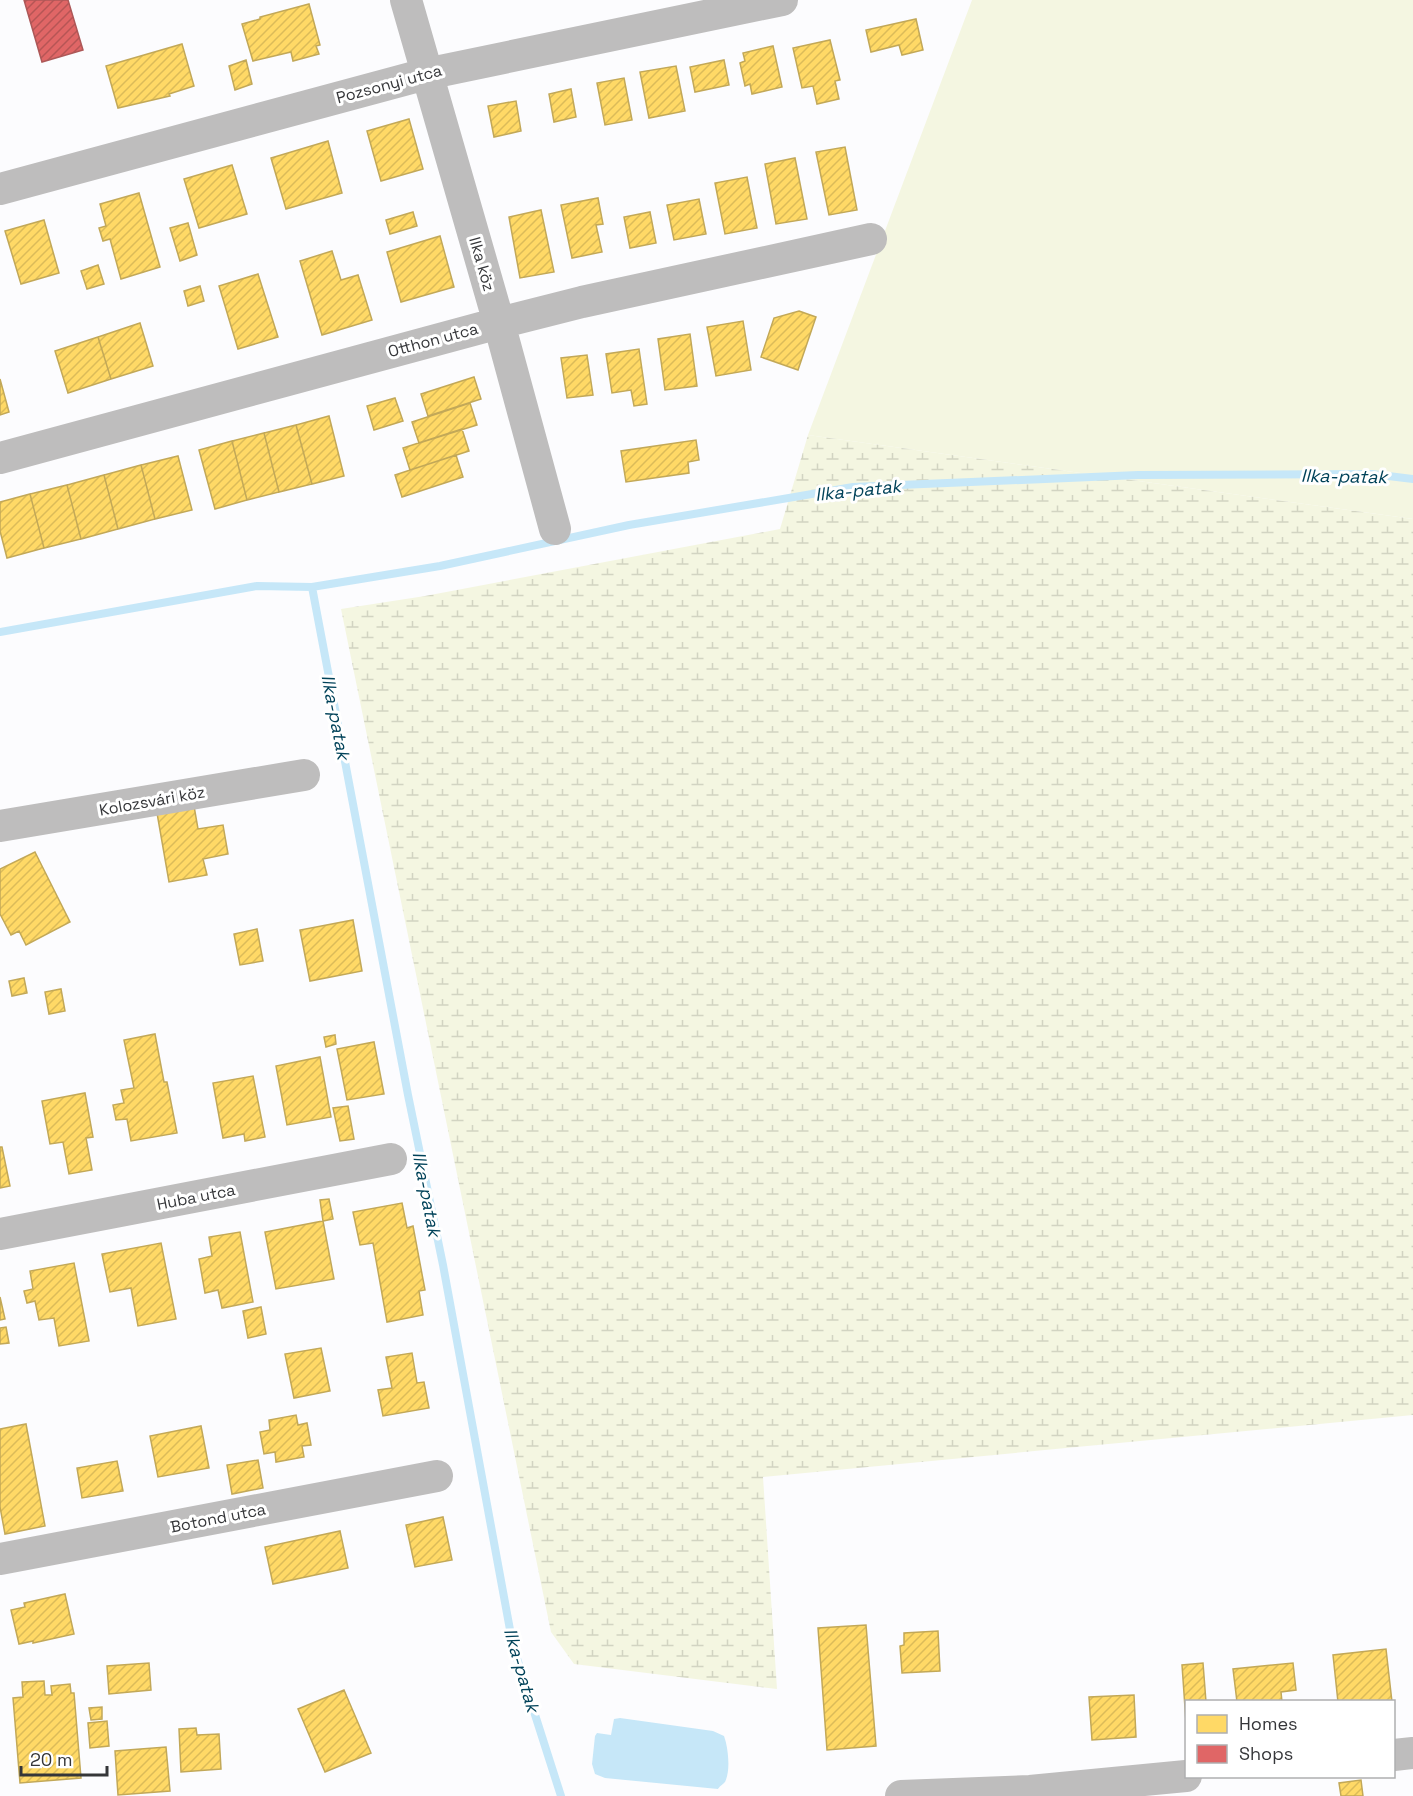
<svg xmlns="http://www.w3.org/2000/svg" width="1413" height="1796" viewBox="0 0 1413 1796" font-family="'Space Grotesk',sans-serif">
<style>
.grass{fill:#f4f6e1}
.wetland{fill:url(#wetland-marsh)}
.water{fill:#c6e7f8}
.homes{fill:url(#homes-hatch);stroke:#c2a858;stroke-width:1.5}
.shops{fill:url(#shops-hatch);stroke:#ad5858;stroke-width:1.5}
.lines{fill:none;stroke-linecap:round;stroke-linejoin:round}
.stream{stroke:#c6e7f8;stroke-width:8}
.minor{stroke:#bebdbd;stroke-width:32}
.labels{text-anchor:middle;dominant-baseline:central;stroke-width:6;stroke-linejoin:round;paint-order:stroke}
.street-label{font-size:16px;fill:#353639;stroke:#fff}
.water-label{font-size:18px;font-style:italic;fill:#004259;stroke:#fff}
</style>
<defs>
<pattern id="wetland-marsh" width="20" height="14" patternUnits="userSpaceOnUse" patternTransform="scale(1.5)"><rect width="20" height="14" fill="#f4f6e1"/><path d="M1 5h8M5 5V1M11 12h8M15 12V8" fill="none" stroke="#d2d4c2"/></pattern>
<pattern id="homes-hatch" width="6" height="6" patternUnits="userSpaceOnUse" patternTransform="scale(1.5)"><rect width="6" height="6" fill="#ffd966"/><path d="M-1 1l2-2M0 6l6-6M5 7l2-2" fill="none" stroke="#dbbb59"/></pattern>
<pattern id="shops-hatch" width="6" height="6" patternUnits="userSpaceOnUse" patternTransform="scale(1.5)"><rect width="6" height="6" fill="#e06666"/><path d="M-1 1l2-2M0 6l6-6M5 7l2-2" fill="none" stroke="#b65555"/></pattern>
</defs>
<rect width="100%" height="100%" fill="#fcfcfe"/>
<!-- grass -->
<path class="grass" d="M972,0H1413V519L808,435Z"/>
<!-- wetland -->
<path class="wetland" d="M808,435L1413,519V1415L763,1477L777,1689L574,1664L551,1632L341,609L425,596L780,529Z"/>
<!-- water -->
<path class="water" d="M620,1718L713,1731L724,1736C728,1747 731,1770 725,1782C724,1783 718,1788 718,1789L605,1778L595,1774L592,1764L595,1736L597,1733L611,1735L614,1719Z"/>
<!-- homes -->
<path class="homes" d="M309,4L320,45L316,46L319,54L293,61L291,52L253,61L242,24L260,19V17Z
M916,19L923,50L902,55L899,45L871,52L866,30Z
M830,40L840,80L835,81L839,99L817,104L813,86L802,88L793,48Z
M182,44L194,86L169,94L170,96L118,108L106,66Z
M773,46L782,87L752,94L750,84L745,86L740,63L745,61L743,53Z
M246,60L252,84L235,90L229,66Z
M724,60L729,85L695,92L690,67Z
M676,66L685,111L649,118L640,72Z
M624,78L632,120L605,125L597,83Z
M571,89L576,117L554,122L549,94Z
M516,101L521,131L494,137L488,106Z
M409,119L423,169L381,181L367,131Z
M328,141L342,193L286,209L271,158Z
M845,147L857,210L829,215L816,152Z
M795,158L807,219L776,224L765,164Z
M232,165L247,214L199,228L184,179Z
M747,177L757,228L725,234L715,183Z
M139,193L160,267L121,279L110,239L103,241L99,228L106,226L100,204Z
M598,198L603,224L596,225L602,252L572,258L561,205Z
M699,199L706,234L674,240L667,205Z
M541,210L554,272L520,278L509,217Z
M413,212L417,226L390,234L386,220Z
M650,212L656,243L630,248L624,217Z
M44,220L59,273L21,284L5,231Z
M188,223L197,255L180,261L170,228Z
M440,236L454,287L401,302L387,252Z
M332,251L341,280L358,275L372,320L322,335L300,261Z
M98,265L104,284L87,289L81,271Z
M258,274L278,337L238,349L219,286Z
M200,286L204,301L188,306L184,291Z
M799,311L816,317L798,370L761,357L774,318Z
M743,321L751,370L716,376L707,327Z
M140,323L153,366L111,379L98,337Z
M690,334L697,386L665,390L658,339Z
M98,337L111,379L68,393L55,351Z
M639,349L647,404L634,406L631,390L612,393L606,354Z
M587,355L593,395L567,398L561,358Z
M474,377L481,399L428,416L421,394Z
M0,379L9,412L0,415Z
M395,398L403,421L374,430L367,406Z
M470,403L477,425L419,443L412,422Z
M329,416L344,476L312,484L296,425Z
M296,425L312,484L279,492L264,433Z
M462,429L469,451L410,470L403,448Z
M264,433L279,492L247,500L232,441Z
M696,440L699,460L688,462L689,473L626,482L621,451Z
M232,441L247,500L215,509L199,450Z
M456,455L463,477L402,497L395,475Z
M178,456L192,510L155,519L141,465Z
M141,465L155,519L118,529L104,475Z
M104,475L118,529L81,539L67,485Z
M67,485L81,539L44,548L30,494Z
M30,494L44,548L7,558L0,531V502Z
M194,806L198,829L223,825L228,854L203,859L207,875L169,882L157,813Z
M35,852L70,922L26,945L19,931L11,935L0,914V869Z
M353,920L362,971L310,981L300,930Z
M257,929L263,961L240,965L234,934Z
M24,978L27,993L12,996L9,981Z
M61,989L65,1011L49,1014L45,992Z
M155,1034L164,1082H167L177,1133L131,1141L127,1119L116,1120L113,1105L124,1103L121,1090L134,1088L124,1040Z
M335,1035L336,1044L326,1047L324,1037Z
M374,1042L384,1094L347,1100L337,1049Z
M320,1057L331,1117L287,1125L276,1066Z
M253,1076L265,1137L245,1141L244,1134L223,1138L213,1083Z
M85,1093L93,1137L86,1138L92,1170L69,1174L63,1142L50,1144L42,1101Z
M348,1106L354,1139L340,1141L333,1108Z
M0,1147H2L10,1186L0,1188Z
M329,1199L333,1219L323,1221L320,1200Z
M402,1203L407,1228L413,1226L425,1290L419,1291L423,1315L387,1322L373,1243L360,1245L353,1212Z
M323,1221L334,1279L276,1289L265,1232Z
M240,1232L253,1302L222,1308L218,1290L205,1293L199,1259L212,1256L209,1237Z
M161,1243L176,1319L138,1326L131,1288L110,1292L102,1254Z
M74,1263L89,1341L59,1346L54,1318L39,1320L35,1301L27,1303L24,1291L33,1289L30,1271Z
M0,1297L5,1319L0,1320Z
M261,1307L266,1334L248,1338L243,1311Z
M6,1327L9,1343L0,1344V1328Z
M321,1348L330,1391L294,1398L285,1354Z
M412,1353L417,1383L424,1382L429,1408L383,1416L378,1390L392,1388L386,1357Z
M296,1415L298,1425L307,1423L311,1445L302,1446L304,1457L276,1462L275,1452L264,1454L260,1432L270,1430L269,1420Z
M26,1424L45,1526L5,1534L0,1507V1429Z
M201,1426L209,1468L158,1477L150,1436Z
M258,1460L263,1488L232,1494L227,1465Z
M117,1461L123,1491L82,1498L77,1468Z
M443,1517L452,1560L415,1567L406,1525Z
M340,1531L348,1568L273,1584L265,1547Z
M65,1594L74,1634L33,1643V1641L19,1644L11,1610L25,1607L24,1603Z
M866,1625L876,1746L827,1750L818,1628Z
M938,1631L940,1671L902,1673L900,1646L904,1645V1633Z
M1386,1649L1392,1702H1338L1333,1655Z
M149,1663L151,1690L109,1694L107,1666Z
M1203,1663L1206,1702H1186V1722L1182,1665Z
M1293,1663L1296,1690L1281,1692L1282,1702H1237L1233,1669Z
M44,1681L45,1695H52L51,1686L70,1684L71,1693H74L81,1778L20,1783L13,1698L23,1697L22,1682Z
M344,1690L371,1753L325,1772L298,1709Z
M1134,1695L1136,1737L1092,1740L1089,1697Z
M102,1707V1719L91,1720L89,1708Z
M107,1721L109,1746L90,1748L88,1723Z
M196,1728L197,1735L219,1734L221,1769L181,1772L179,1729Z
M166,1747L170,1791L118,1795L115,1751Z
M1361,1780L1363,1796H1341L1339,1783Z"/>
<!-- shops -->
<path class="shops" d="M24,0H68L83,50L42,62Z"/>
<g class="lines">
<!-- stream -->
<path class="stream" d="M312,587L408,1095L443,1265L513,1646L561,1796
M0,632L257,586L312,587L440,566L629,525L853,487L1138,475L1372,474L1413,479"/>
<!-- minor -->
<path class="minor" d="M406,0L499,323L555,529
M0,189L426,74L782,0
M0,458L499,323L582,302L871,239
M0,826L304,775
M0,1234L391,1159
M0,1559L437,1476
M1394,1755L1413,1753
M901,1796L1030,1791L1186,1776"/>
</g>
<g class="labels">
<!-- street labels -->
<g class="street-label">
<text transform="translate(389 84) rotate(-15)">Pozsonyi utca</text>
<text transform="translate(482 264) rotate(74)">Ilka köz</text>
<text transform="translate(433 340) rotate(-15)">Otthon utca</text>
<text transform="translate(152 801) rotate(-10)">Kolozsvári köz</text>
<text transform="translate(196 1197) rotate(-11)">Huba utca</text>
<text transform="translate(218 1518) rotate(-11)">Botond utca</text>
</g>
<!-- water labels -->
<g class="water-label">
<text transform="translate(1344 476) rotate(1)">Ilka-patak</text>
<text transform="translate(858 490) rotate(-6)">Ilka-patak</text>
<text transform="translate(336 717) rotate(79)">Ilka-patak</text>
<text transform="translate(427 1194) rotate(79)">Ilka-patak</text>
<text transform="translate(522 1670) rotate(74)">Ilka-patak</text>
</g>
</g>
<!-- legend -->
<rect x="1185" y="1700" width="210" height="78" fill="#ffffff" stroke="#aeafb0" stroke-width="1.5"/>
<rect x="1197" y="1715" width="30" height="18" fill="#ffd966" stroke="#aeafb0" stroke-width="1.5"/>
<text x="1239" y="1730" font-size="18" fill="#353639">Homes</text>
<rect x="1197" y="1745" width="30" height="18" fill="#e06666" stroke="#aeafb0" stroke-width="1.5"/>
<text x="1239" y="1760" font-size="18" fill="#353639">Shops</text>
<!-- scale -->
<path d="M21 1766v9h86v-9" fill="none" stroke="#353639" stroke-width="3"/>
<text x="30" y="1766" font-size="18" fill="#353639" stroke="#ffffff" stroke-width="4.5" paint-order="stroke">20 m</text>
</svg>
